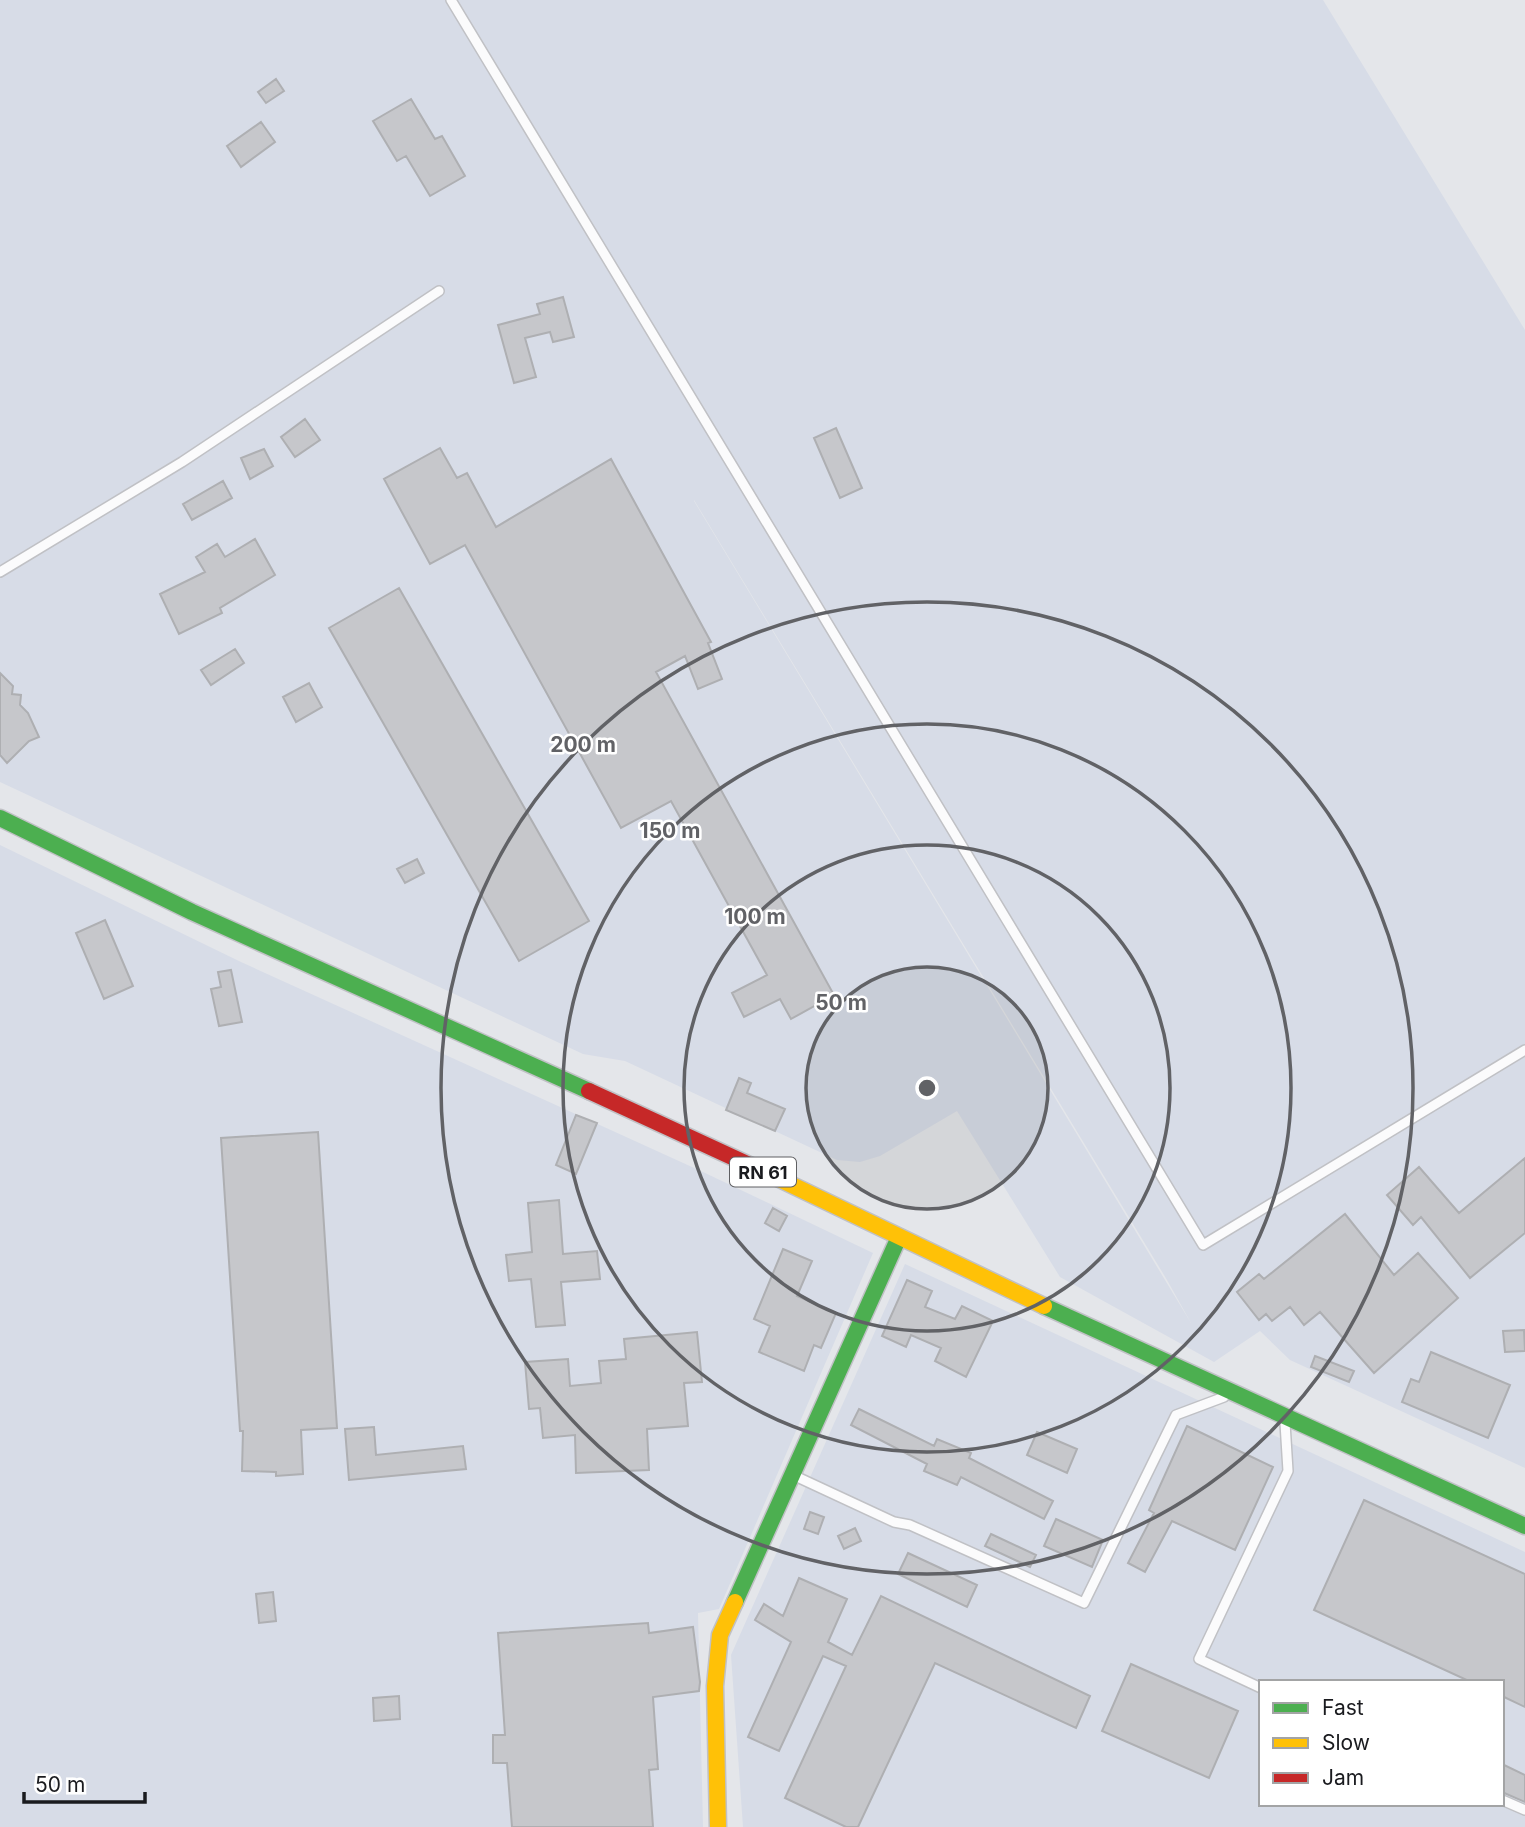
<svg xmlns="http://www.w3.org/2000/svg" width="1525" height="1827" viewBox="0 0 1525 1827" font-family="Inter,sans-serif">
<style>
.built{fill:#d7dce7;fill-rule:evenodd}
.building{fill:#c6c7cb;stroke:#aeafb2;stroke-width:2}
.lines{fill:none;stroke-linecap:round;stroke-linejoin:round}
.lane-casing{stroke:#c0c1c5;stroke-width:12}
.fast-casing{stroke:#c0c1c5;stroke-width:19}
.slow-casing{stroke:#c0c1c5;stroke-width:19}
.jam-casing{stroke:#c0c1c5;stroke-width:19}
.lane{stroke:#fbfbfc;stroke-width:9}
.fast{stroke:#4caf50;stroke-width:16}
.slow{stroke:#ffc107;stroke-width:16}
.jam{stroke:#c62828;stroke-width:16}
.ring{fill:none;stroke:#616266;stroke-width:3.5}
.labels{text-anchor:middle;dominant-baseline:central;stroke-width:5;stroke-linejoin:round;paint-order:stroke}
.shield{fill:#fff;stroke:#5f5f62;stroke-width:2}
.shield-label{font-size:18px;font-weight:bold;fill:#1a1b1f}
.centre{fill:#616266;stroke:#fff;stroke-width:3.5}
.ring-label{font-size:21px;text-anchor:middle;font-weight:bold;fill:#616266;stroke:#fff;stroke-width:5;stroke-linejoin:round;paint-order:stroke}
</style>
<rect width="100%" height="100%" fill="#e4e6ea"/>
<!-- built -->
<path class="built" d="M0,0H1323L1525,330V1468L1290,1360L1260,1331L1214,1362L1060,1277L957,1111L880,1156L860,1162L837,1160L625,1061L583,1054L0,782ZM694,500L1167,1280L1191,1323L694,501Z
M0,845L241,962L703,1172L873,1253L719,1609L698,1613L703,1827H0Z
M905,1264L1525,1552V1827H743L731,1655ZM1261,1682H1502V1804H1261Z"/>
<!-- building -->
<path class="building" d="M276,79L284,91L266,103L258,92Z
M411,99L435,139L442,136L465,176L430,196L406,156L397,161L373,121Z
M261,122L275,142L241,167L227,146Z
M563,297L574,337L553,342L550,332L525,338L536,377L514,383L498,325L540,314L537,304Z
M305,419L320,440L295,457L281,437Z
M836,428L862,488L840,498L814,438Z
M440,448L457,478L467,473L496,527L611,459L711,642L708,643L722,679L698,689L685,656L656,672L834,995L791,1019L780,999L744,1017L732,993L767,975L671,801L621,828L465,545L430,564L384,479Z
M264,449L273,466L250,479L241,458Z
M223,481L232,498L192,520L183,504Z
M255,539L275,575L220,608L222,613L179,634L160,594L205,572L196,557L217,544L225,557Z
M399,588L589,921L519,961L329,628Z
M235,649L244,663L211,685L201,670Z
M0,673L13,686L12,694L21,695L20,705L28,713L39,737L29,741L7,763L0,755Z
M309,683L322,707L296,722L283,697Z
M417,859L424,873L405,883L397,869Z
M105,920L133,986L104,999L76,933Z
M231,970L242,1022L219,1026L211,989L221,987L218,972Z
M739,1078L751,1083L747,1093L785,1109L775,1131L726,1110Z
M576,1115L597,1123L576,1174L556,1165Z
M318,1132L337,1428L301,1430L303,1474L276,1476V1472L242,1471L243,1431H240L221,1138Z
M1525,1158V1233L1470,1278L1421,1217L1413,1225L1387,1195L1419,1167L1459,1213Z
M559,1200L563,1254L597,1251L600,1279L561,1282L565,1325L536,1327L531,1279L509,1281L506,1255L532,1252L528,1203Z
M773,1208L787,1216L779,1231L765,1223Z
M1345,1214L1394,1275L1418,1253L1458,1298L1374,1373L1320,1312L1304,1325L1290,1307L1272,1321L1266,1314L1259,1320L1237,1292L1259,1274L1264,1279Z
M783,1249L812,1261L797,1296L836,1313L821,1348L814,1345L804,1371L759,1352L770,1326L754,1319Z
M907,1280L932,1291L925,1307L955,1319L962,1306L993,1321L966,1377L935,1361L941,1348L911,1335L906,1347L882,1336Z
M1524,1330L1525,1351L1505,1352L1503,1331Z
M697,1332L702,1382L684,1383L688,1426L647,1429L649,1470L576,1473L575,1435L543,1438L540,1408L529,1409L525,1362L568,1359L570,1386L601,1383L599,1361L626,1359L624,1339Z
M1431,1352L1510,1385L1488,1438L1402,1402L1411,1379L1419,1382Z
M1315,1356L1354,1371L1349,1382L1311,1367Z
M859,1409L934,1446L937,1439L971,1453L969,1458L1053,1501L1044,1519L961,1477L957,1485L924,1471L927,1464L851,1425Z
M1187,1426L1273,1467L1235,1550L1172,1521L1145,1572L1128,1563L1154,1513L1149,1510Z
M374,1427L376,1455L463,1446L466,1469L349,1480L345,1429Z
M1037,1432L1077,1449L1067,1473L1027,1455Z
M1364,1500L1525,1574V1707L1502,1696V1682H1471L1314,1610Z
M810,1512L824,1517L818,1534L804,1529Z
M1056,1519L1103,1540L1092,1567L1044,1546Z
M855,1528L861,1541L844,1549L838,1536Z
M991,1534L1036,1555L1030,1567L985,1546Z
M908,1553L977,1585L967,1607L898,1574Z
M799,1578L847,1599L828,1642L852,1655L881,1596L1090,1696L1076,1728L935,1663L858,1827H846L785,1798L846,1666L823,1656L779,1751L748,1737L791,1642L755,1620L764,1604L783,1616Z
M273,1592L276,1621L259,1623L256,1594Z
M648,1623L649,1633L693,1627L700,1682L699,1691L653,1697L658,1769L649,1770L653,1827H512L507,1763H493V1735H505L498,1633Z
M1131,1664L1238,1711L1209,1778L1102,1731Z
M399,1696L400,1719L374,1721L373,1698Z
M1502,1764L1525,1775V1802L1502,1792Z"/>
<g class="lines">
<defs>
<path id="lane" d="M451,0L1203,1245L1525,1050
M0,572L182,462L439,291
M795,1476L894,1522L910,1525L1084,1603L1176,1415L1224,1397
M1261,1688L1199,1659L1288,1471L1285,1423
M1502,1800L1525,1810"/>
<path id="fast" d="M0,818L192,912L589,1091
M1044,1306L1525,1526
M735,1602L899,1237"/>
<path id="slow" d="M771,1175L1044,1306
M718,1827L715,1686L720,1635L735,1602"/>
<path id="jam" d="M589,1091L771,1175"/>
</defs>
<!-- lane casing -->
<use href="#lane" class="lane-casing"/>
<!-- fast casing -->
<use href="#fast" class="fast-casing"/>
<!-- slow casing -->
<use href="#slow" class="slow-casing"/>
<!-- jam casing -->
<use href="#jam" class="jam-casing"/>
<!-- lane -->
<use href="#lane" class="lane"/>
<!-- fast -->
<use href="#fast" class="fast"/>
<!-- slow -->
<use href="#slow" class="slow"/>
<!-- jam -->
<use href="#jam" class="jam"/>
</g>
<!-- distance rings -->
<circle cx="927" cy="1088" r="121" fill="#616266" fill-opacity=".12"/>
<g class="ring">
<circle cx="927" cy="1088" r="121"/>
<circle cx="927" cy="1088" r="243"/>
<circle cx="927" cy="1088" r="364"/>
<circle cx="927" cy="1088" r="486"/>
</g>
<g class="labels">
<!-- shield labels -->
<rect class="shield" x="730" y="1157.5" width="66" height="29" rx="5"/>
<g class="shield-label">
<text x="763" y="1172">RN 61</text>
</g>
</g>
<circle cx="927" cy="1088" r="10" class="centre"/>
<g class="ring-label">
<text x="583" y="752">200 m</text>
<text x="670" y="838">150 m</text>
<text x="755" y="924">100 m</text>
<text x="841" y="1010">50 m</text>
</g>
<!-- legend -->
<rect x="1259" y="1680" width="245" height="126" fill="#ffffff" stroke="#a3a4a5" stroke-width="2"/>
<rect x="1273" y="1703" width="35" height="10" fill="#4caf50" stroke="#a3a4a5" stroke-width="2"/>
<text x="1322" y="1715" font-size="21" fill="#1a1b1f">Fast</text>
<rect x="1273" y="1738" width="35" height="10" fill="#ffc107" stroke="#a3a4a5" stroke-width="2"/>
<text x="1322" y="1750" font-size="21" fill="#1a1b1f">Slow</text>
<rect x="1273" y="1773" width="35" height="10" fill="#c62828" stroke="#a3a4a5" stroke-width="2"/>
<text x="1322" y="1785" font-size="21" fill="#1a1b1f">Jam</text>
<!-- scale -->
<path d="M24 1792v10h121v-10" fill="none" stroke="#1a1b1f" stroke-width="3.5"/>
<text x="35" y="1792" font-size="21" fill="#1a1b1f" stroke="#ffffff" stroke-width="5" paint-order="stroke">50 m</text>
</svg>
